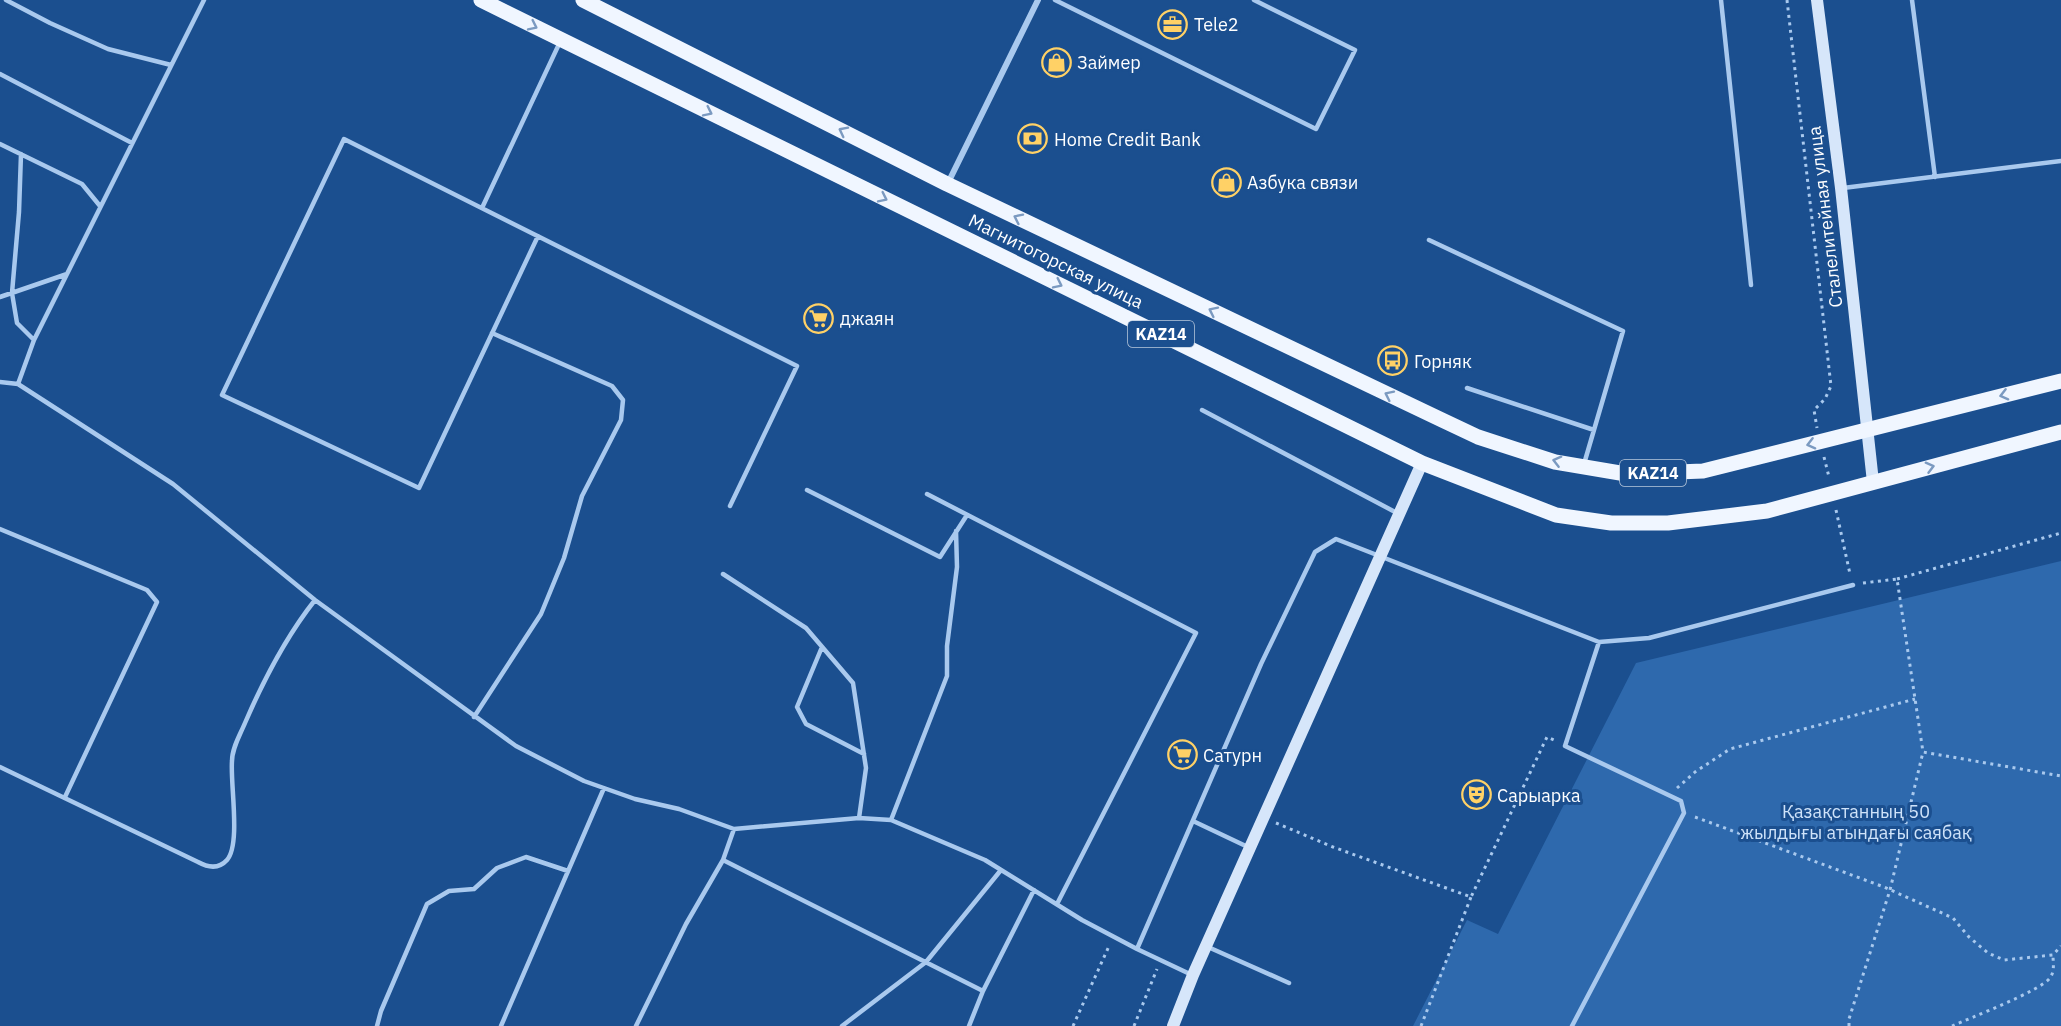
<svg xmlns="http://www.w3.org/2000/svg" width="2061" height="1026" viewBox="0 0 2061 1026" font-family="'IBM Plex Sans',sans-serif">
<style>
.green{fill:#2e69ad}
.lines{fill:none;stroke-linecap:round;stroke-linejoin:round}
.path{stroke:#a9c9ee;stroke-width:3;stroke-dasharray:3 4.5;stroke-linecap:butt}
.lane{stroke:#a9c9ee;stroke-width:4.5}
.street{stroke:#a9c9ee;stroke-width:6}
.secondary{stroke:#d6e6fa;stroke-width:12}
.primary{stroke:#f0f6ff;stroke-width:15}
.oneway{stroke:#7b9ac1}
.labels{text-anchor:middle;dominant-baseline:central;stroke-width:6;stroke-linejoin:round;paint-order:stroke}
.shield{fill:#1b4f8f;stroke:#bbcadd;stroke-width:1.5}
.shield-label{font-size:16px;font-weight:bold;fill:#fff}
.poi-label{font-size:18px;fill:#fff;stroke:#1b4f8f;text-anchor:start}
.street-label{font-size:18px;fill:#fff;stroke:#1b4f8f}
.park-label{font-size:18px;fill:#cfe3fa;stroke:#1b4f8f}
</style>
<rect width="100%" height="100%" fill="#1b4f8f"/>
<!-- green -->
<path class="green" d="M2061,561V1026H1413L1467,920L1498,934L1636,663Z"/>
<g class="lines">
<!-- path -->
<path class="path" d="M1787,0L1831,386L1825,399L1814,410L1817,428
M1824,457L1829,477
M1836,510L1850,574
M1897,579L2061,533
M1863,583L1897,579L1923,752L2061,776
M1677,788L1695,772L1730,749L1915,699
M1695,817L1884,887L1953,918L1969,937L1988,953L2004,960L2053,955L2061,946
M1276,823L1333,847L1471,897L1547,737L1556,741
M1073,1026L1109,946
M1134,1026L1157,969
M1421,1026L1471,897
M1849,1026V1019L1890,890L1923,752
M1952,1026C1970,1018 2040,991 2050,978C2055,971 2053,963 2053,955"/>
<!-- lane -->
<path class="lane" d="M6,0L50,23L108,49L171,65
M1055,0L1316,129L1355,50L1254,0
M1721,0L1751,285
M1912,0L1935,177
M0,74L132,143
M0,144L82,184L100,206
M21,154L19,212L12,293L17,323L34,340
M1843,188L2061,161
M482,208L560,42
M538,236L419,488L222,395L344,139L797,366L730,506
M1429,240L1623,331L1584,464
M0,297L67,274
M0,382L18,384L173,484L315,600L516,746L584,781L635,799L679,809L734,829L859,818L891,820L985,860L1082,920L1137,949L1192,975
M18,384L34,340L204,0
M1467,388L1594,430
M1202,410L1397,513
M807,490L940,557L967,515
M927,494L1196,633L1057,904
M0,529L147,590L157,602L65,797
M723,574L806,628L853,683L866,768L859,818
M822,647L797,707L806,724L864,754
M474,717L541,614L564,558L582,496L621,420L623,400L612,386L492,333
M0,767L198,862C207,867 218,870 227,860C241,844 230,783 232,761C232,748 240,735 245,723C264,679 285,638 315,600
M891,820L947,676V646L957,567L956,531
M1193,821L1250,848
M734,829L723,860L983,991
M1208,947L1289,983
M1137,949L1261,664L1315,552L1336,539L1599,642L1649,638L1853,585
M377,1026L381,1011L427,904L449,891L474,889L497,868L526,857L568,871
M501,1026L604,788
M636,1026L686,924L723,860
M842,1026L926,962L1001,870
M969,1026L983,991L1034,890
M1572,1026L1684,813L1681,801L1565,746L1599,642"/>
<!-- street -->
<path class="street" d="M948,183L1038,0"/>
<!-- secondary -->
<path class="secondary" d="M1817,0L1841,188L1873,482
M1173,1026L1193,975L1422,463"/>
<!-- primary -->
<path class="primary" d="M481,0L1422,463L1556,515L1611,523H1668L1767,511L2061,432
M583,0L947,184L1442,420L1478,437L1555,462L1626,474L1703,471L2061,381"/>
</g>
<!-- one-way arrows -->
<defs><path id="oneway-chevron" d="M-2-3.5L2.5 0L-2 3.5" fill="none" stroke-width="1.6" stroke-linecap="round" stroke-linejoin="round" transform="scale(1.5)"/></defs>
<g class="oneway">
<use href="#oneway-chevron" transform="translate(533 26) rotate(26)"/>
<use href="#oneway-chevron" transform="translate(708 112) rotate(26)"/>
<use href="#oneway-chevron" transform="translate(843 131) rotate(-153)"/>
<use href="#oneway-chevron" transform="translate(883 198) rotate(26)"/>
<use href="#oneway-chevron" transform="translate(1018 218) rotate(-154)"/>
<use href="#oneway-chevron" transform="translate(1058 284) rotate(26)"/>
<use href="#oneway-chevron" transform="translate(1213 311) rotate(-154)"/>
<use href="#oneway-chevron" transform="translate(1389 395) rotate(-154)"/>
<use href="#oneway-chevron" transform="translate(2004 395) rotate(166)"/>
<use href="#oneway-chevron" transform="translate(1811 444) rotate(166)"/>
<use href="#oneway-chevron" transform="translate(1557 461) rotate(-166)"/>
<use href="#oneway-chevron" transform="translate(1930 467) rotate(-15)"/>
</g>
<!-- icons -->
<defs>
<symbol id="office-ring" viewBox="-11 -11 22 22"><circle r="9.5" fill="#1b4f8f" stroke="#ffd166" stroke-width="1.5"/><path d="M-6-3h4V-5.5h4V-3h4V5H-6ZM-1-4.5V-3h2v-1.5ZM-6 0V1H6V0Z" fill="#ffd166"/></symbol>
<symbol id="shop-ring" viewBox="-11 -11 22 22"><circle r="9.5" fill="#1b4f8f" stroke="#ffd166" stroke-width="1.5"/><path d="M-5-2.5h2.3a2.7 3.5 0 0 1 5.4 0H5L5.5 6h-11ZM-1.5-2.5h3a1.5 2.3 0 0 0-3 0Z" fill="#ffd166"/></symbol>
<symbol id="bank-ring" viewBox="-11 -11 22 22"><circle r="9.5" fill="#1b4f8f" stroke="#ffd166" stroke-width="1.5"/><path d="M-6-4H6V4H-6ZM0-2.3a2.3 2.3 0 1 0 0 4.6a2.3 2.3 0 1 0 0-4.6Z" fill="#ffd166"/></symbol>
<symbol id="supermarket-ring" viewBox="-11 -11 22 22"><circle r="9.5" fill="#1b4f8f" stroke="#ffd166" stroke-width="1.5"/><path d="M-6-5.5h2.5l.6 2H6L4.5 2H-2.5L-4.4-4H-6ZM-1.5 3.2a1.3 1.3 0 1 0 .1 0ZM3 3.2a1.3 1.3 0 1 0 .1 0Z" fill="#ffd166"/></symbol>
<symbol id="bus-ring" viewBox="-11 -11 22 22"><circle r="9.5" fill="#1b4f8f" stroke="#ffd166" stroke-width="1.5"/><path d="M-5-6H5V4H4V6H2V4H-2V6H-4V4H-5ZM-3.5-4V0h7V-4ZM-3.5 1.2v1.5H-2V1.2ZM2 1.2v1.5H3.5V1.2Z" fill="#ffd166"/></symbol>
<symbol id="theatre-ring" viewBox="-11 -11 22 22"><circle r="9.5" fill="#1b4f8f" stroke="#ffd166" stroke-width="1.5"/><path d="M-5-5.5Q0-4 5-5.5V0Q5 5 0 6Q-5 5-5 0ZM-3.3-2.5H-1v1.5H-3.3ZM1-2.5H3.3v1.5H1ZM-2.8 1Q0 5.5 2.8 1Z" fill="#ffd166"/></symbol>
</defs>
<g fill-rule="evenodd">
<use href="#office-ring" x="1156" y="8" width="33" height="33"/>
<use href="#shop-ring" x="1040" y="46" width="33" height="33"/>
<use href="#bank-ring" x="1016" y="122" width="33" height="33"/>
<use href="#shop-ring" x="1210" y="166" width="33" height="33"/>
<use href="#supermarket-ring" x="802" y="302" width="33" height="33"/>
<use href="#bus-ring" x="1376" y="344" width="33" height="33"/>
<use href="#supermarket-ring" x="1166" y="738" width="33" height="33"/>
<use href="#theatre-ring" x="1460" y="778" width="33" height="33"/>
</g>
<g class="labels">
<!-- shield labels -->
<g class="shield">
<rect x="1128" y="321" width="66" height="26" rx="4.5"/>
<rect x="1620" y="460" width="66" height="26" rx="4.5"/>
</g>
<g class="shield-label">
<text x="1161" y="334">KAZ14</text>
<text x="1653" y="473">KAZ14</text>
</g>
<!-- poi labels -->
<g class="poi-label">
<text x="1194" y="24">Tele2</text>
<text x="1077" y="62">Займер</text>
<text x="1054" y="139">Home Credit Bank</text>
<text x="1247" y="182">Азбука связи</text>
<text x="840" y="318">джаян</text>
<text x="1414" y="361">Горняк</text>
<text x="1203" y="755">Сатурн</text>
<text x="1497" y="795">Сарыарка</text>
</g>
<!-- street labels -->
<g class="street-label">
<text transform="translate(1825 217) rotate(-97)">Сталелитейная улица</text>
<text transform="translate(1056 261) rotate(26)">Магнитогорская улица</text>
</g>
<!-- park labels -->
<g class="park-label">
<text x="1856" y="811">Қазақстанның 50<tspan x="1856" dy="21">жылдығы атындағы саябақ</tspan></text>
</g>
</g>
</svg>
